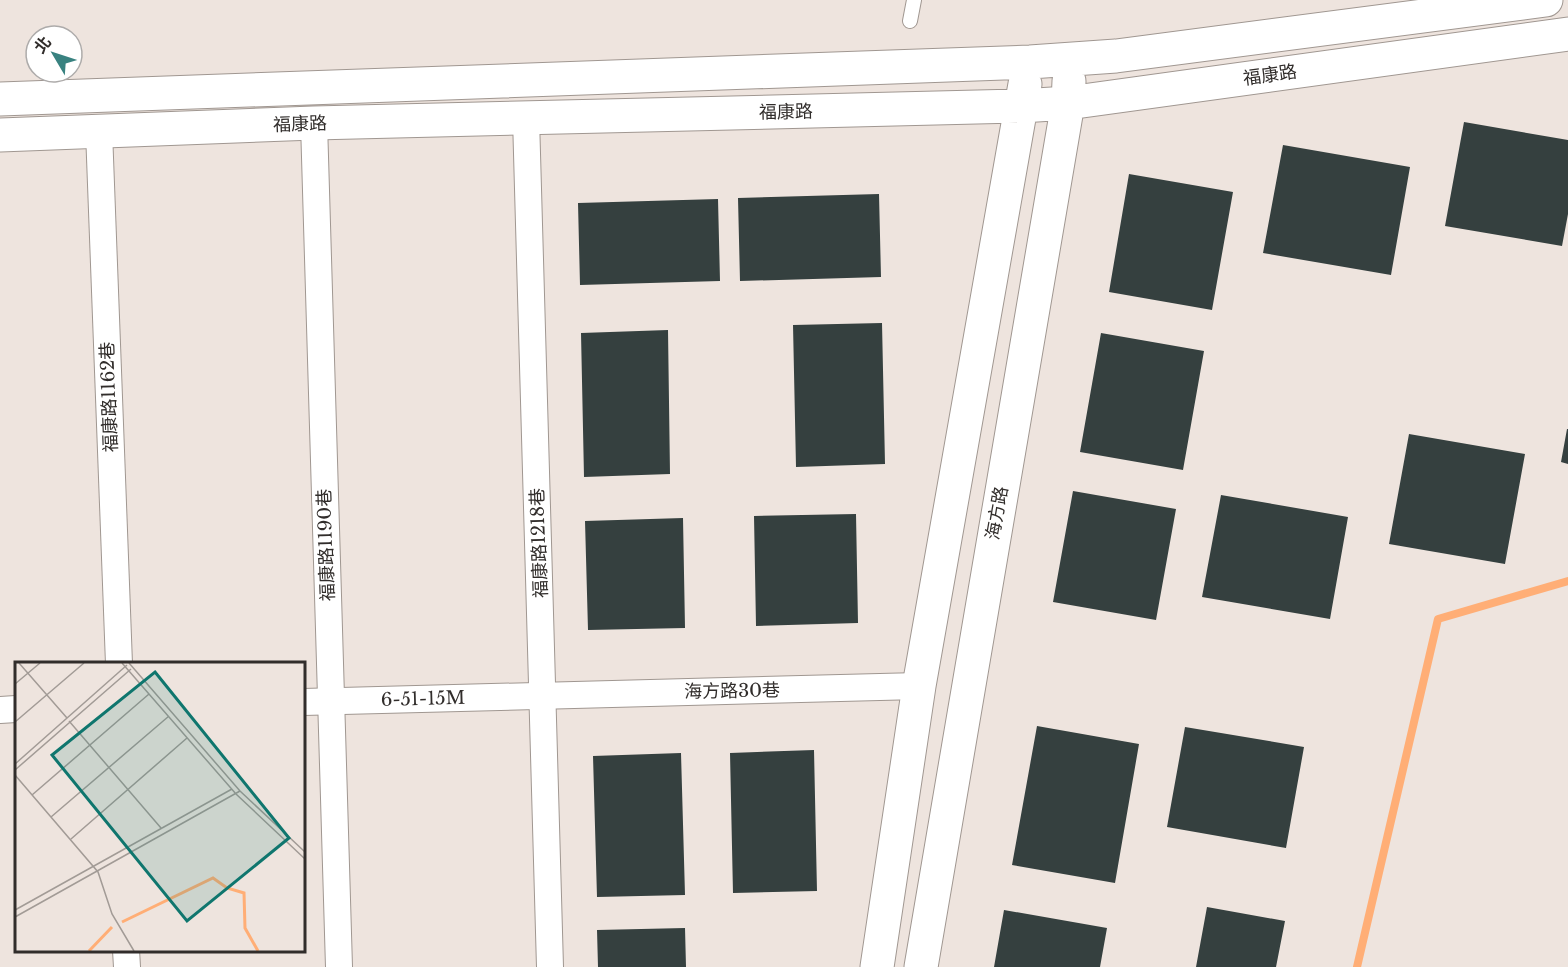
<svg xmlns="http://www.w3.org/2000/svg" width="1568" height="967" viewBox="0 0 1568 967" font-family="'Libre Baskerville','Noto Sans TC',serif">
<style>
.lines{fill:none;stroke-linecap:round;stroke-linejoin:round}
.stream{stroke:#ffae76;stroke-width:8}
.building{fill:#35403f}
.service-casing{stroke:#a09791;stroke-width:16}
.minor-casing{stroke:#a09791;stroke-width:28}
.tertiary-casing{stroke:#a09791;stroke-width:35}
.service{stroke:#fff;stroke-width:14}
.minor{stroke:#fff;stroke-width:26}
.tertiary{stroke:#fff;stroke-width:33}
.labels{text-anchor:middle;dominant-baseline:central;stroke-width:6;stroke-linejoin:round;paint-order:stroke}
.street-label{font-size:18px;fill:#312d2b;stroke:#fff}
.inset-river{fill:none;stroke:#ffae76;stroke-width:3}
.inset-road{fill:none;stroke:#a29b96;stroke-width:1.5}
.view{fill:#0f766e;fill-opacity:0.15;stroke:#0f766e;stroke-width:3}
.inset-edge{fill:none;stroke:#312d2b;stroke-width:3}
</style>
<rect width="100%" height="100%" fill="#eee4de"/>
<g class="lines">
<!-- stream -->
<path class="stream" d="M1357,967L1438,619L1568,581"/>
</g>
<!-- building -->
<path class="building" d="M1464,122L1568,140V214L1562,246L1445,226Z
M1283,145L1410,167L1391,275L1263,253Z
M1129,174L1233,192L1212,310L1109,292Z
M879,194L881,277L740,281L738,198Z
M718,199L720,281L580,285L578,203Z
M882,323L885,464L796,467L793,325Z
M668,330L670,474L584,477L581,333Z
M1101,333L1204,351L1183,470L1080,452Z
M1567,429H1568V464L1561,462Z
M1409,434L1525,454L1505,564L1389,544Z
M1073,491L1176,509L1156,620L1053,602Z
M1221,495L1348,517L1330,619L1202,597Z
M856,514L858,623L756,626L754,516Z
M683,518L685,628L588,630L585,521Z
M1037,726L1139,744L1115,883L1012,865Z
M1185,727L1304,747L1286,848L1167,827Z
M814,750L817,891L733,893L730,753Z
M681,753L685,895L597,897L593,756Z
M1207,907L1285,921L1276,967H1196Z
M1004,910L1107,928L1100,967H994Z
M685,928L686,967H598L597,930Z"/>
<g class="lines">
<defs>
<path id="service" d="M910,21L914,0"/>
<g id="minor">
<path d="M526,118L550,967"/>
<path d="M314,123L339,967"/>
<path d="M99,131L119,664"/>
<path id="s1" d="M303,702L919,686"/>
<path d="M0,710L16,709"/>
<path d="M126,950L127,967"/>
</g>
<path id="tertiary" d="M0,99L1030,62L1116,56L1546,0
M0,135L314,123L1021,106L1068,103L1568,34
M877,967L919,686L1025,84
M921,967L1068,103L1069,81"/>
</defs>
<!-- service casing -->
<use href="#service" class="service-casing"/>
<!-- minor casing -->
<use href="#minor" class="minor-casing"/>
<!-- tertiary casing -->
<use href="#tertiary" class="tertiary-casing"/>
<!-- service -->
<use href="#service" class="service"/>
<!-- minor -->
<use href="#minor" class="minor"/>
<!-- tertiary -->
<use href="#tertiary" class="tertiary"/>
</g>
<g class="labels">
<!-- street labels -->
<g class="street-label">
<text transform="translate(1270 75) rotate(-8)">福康路</text>
<text transform="translate(786 112) rotate(-1)">福康路</text>
<text transform="translate(300 124) rotate(-2)">福康路</text>
<text transform="translate(109 397) rotate(-92)">福康路1162巷</text>
<text transform="translate(997 513) rotate(-80)">海方路</text>
<text transform="translate(539 543) rotate(-92)">福康路1218巷</text>
<text transform="translate(326 545) rotate(-92)">福康路1190巷</text>
<text transform="translate(732 691) rotate(-1)">海方路30巷</text>
<text stroke="none"><textPath href="#s1" startOffset="120">6-51-15M</textPath></text>
</g>
</g>
<!-- overview -->
<g transform="translate(15 662)">
<rect width="290" height="290" fill="#eee4de"/>
<path class="inset-river" d="M107,260L198,216L212,226L229,231L230,266L243,289M74,289L97,265"/>
<path class="inset-road" d="M4,1L52,56M107,1L221,132L290,197M114,1L225,129L290,190M0,22L25,1M54,59L146,166M0,60L69,1M0,102L112,3M0,108L116,7M0,113L83,210L97,252L119,289M17,133L134,32M36,155L154,54M56,177L172,76M0,248L217,127M0,255L225,129"/>
<path class="view" d="M140,10L274,176L172,259L37,93Z"/>
<rect width="290" height="290" class="inset-edge"/>
</g>
<!-- north arrow -->
<g transform="translate(54 54) rotate(309)"><circle r="28" fill="#ffffff" stroke="#adabaa" stroke-width="1.5"/>
<path d="M0-4.5L10 22L0 15L-10 22Z" fill="#398280"/>
<text y="-9" font-size="16" font-weight="bold" text-anchor="middle" fill="#312d2b">北</text>
</g>
</svg>
